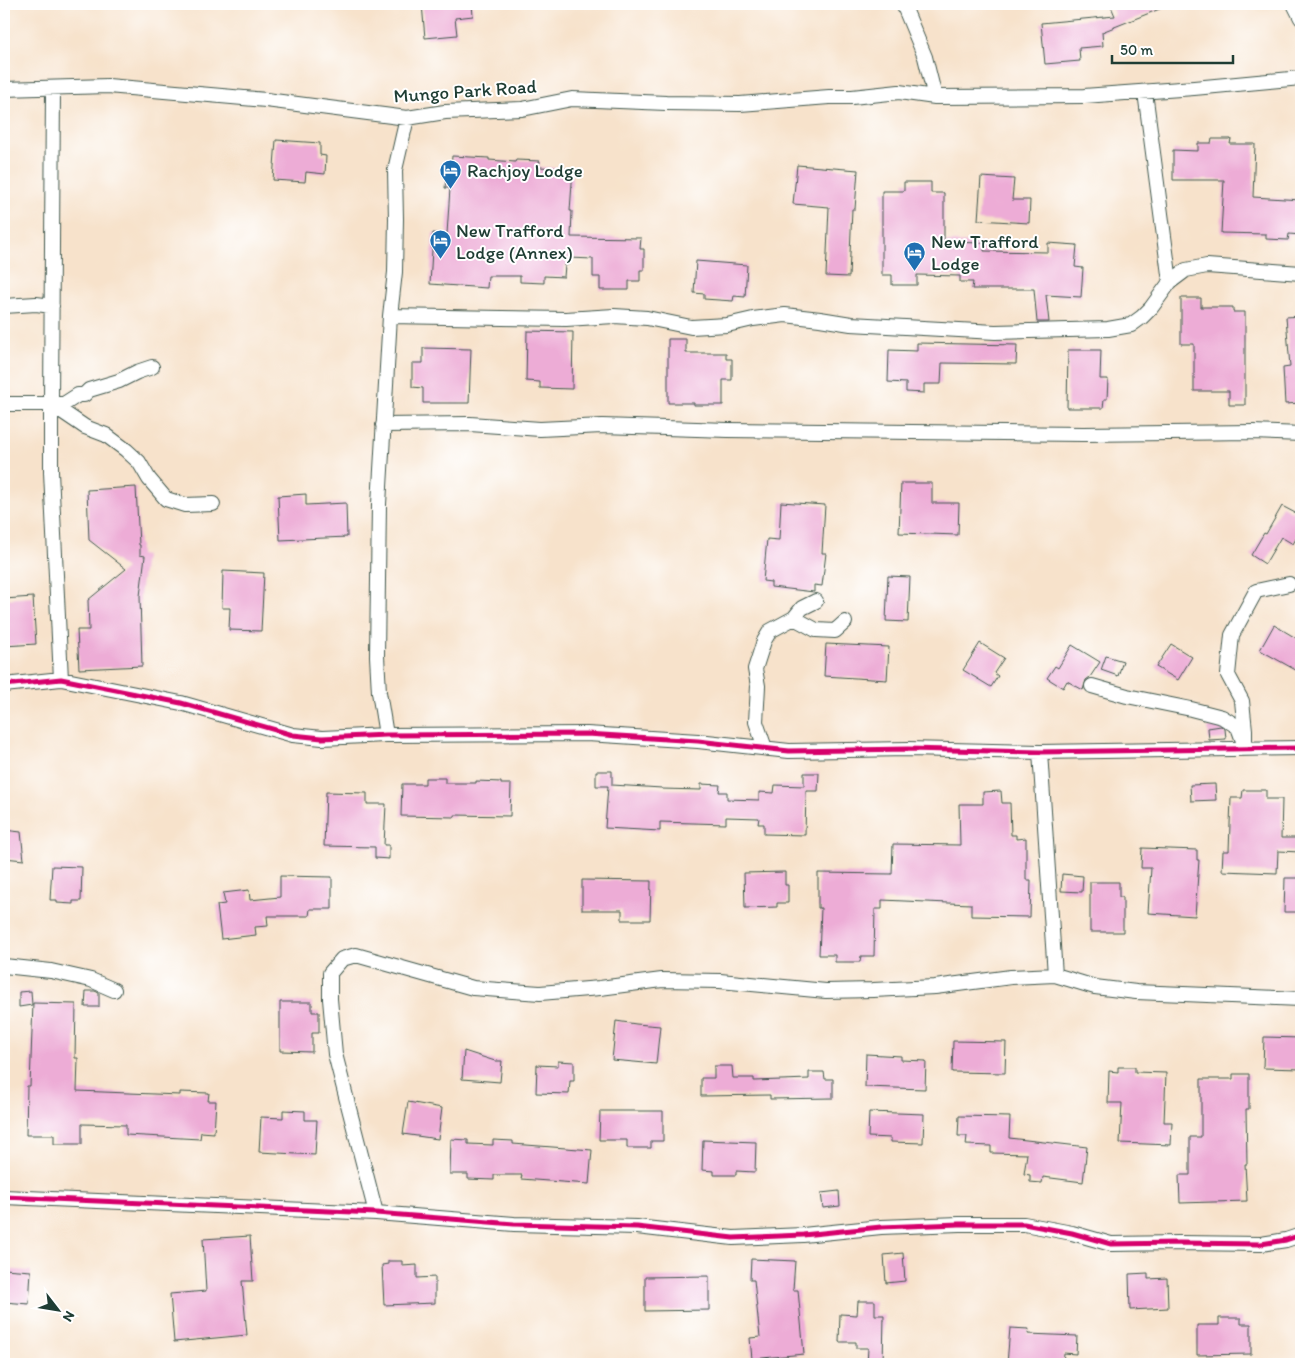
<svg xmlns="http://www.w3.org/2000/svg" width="1305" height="1368" viewBox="0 0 1305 1368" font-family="Itim,sans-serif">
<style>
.building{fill:#edacd6}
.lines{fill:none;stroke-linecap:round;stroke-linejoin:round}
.minor-casing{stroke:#3f564b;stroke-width:16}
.minor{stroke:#fff;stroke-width:14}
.cycleway-casing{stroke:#fff;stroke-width:8}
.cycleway{stroke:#d6006c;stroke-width:5}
.labels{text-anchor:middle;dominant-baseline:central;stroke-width:4;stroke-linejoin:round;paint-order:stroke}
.street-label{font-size:19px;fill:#1f3d34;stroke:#fff}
.poi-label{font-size:19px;fill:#1f3d34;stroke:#fff;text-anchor:start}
</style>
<rect width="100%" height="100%" fill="#fff"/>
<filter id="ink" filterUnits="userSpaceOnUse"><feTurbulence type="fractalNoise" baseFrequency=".02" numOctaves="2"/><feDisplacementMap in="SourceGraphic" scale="10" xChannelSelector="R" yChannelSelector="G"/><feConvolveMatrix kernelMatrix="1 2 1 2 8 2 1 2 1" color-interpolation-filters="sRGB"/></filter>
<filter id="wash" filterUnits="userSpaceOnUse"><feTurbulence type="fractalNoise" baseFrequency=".0096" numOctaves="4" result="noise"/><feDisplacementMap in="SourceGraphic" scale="20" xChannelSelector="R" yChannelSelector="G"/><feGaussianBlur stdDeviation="1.12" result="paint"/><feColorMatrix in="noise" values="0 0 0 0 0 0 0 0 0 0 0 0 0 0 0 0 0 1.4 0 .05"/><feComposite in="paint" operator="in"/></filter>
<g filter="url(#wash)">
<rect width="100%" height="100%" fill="#f7e2cb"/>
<g id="blocks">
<!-- building -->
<path class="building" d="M422,4H472L473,16L455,18L457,35L425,38Z
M1110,4H1172L1102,32L1103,46L1079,48L1080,61L1045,64L1041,23L1115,16Z
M1212,139H1231L1230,144H1255L1253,197L1301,200V235L1289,234L1288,240L1266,239V234L1221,233L1224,180H1173V150L1198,151V143H1211Z
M276,140L320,143V155L326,156L325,174L306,172L305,182L273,180Z
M452,156L489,158V160L515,162L516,160L540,161L539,167L573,169L570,211H572L571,237L641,238L640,249H644V270H640V281H629V290H600V277H593V259L569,258L568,265H565L564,277L544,276V283L520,282V276H488L487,288L430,284L433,233L447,234L450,188H445L447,169H451Z
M797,165L858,170L855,209H852L849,277L826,276L829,207L793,204Z
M981,177L1014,179L1012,200H1030L1029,223L978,220Z
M904,182H931V193H944V242L984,243V251L1048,252V243L1077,245L1075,267L1083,268L1081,297L1046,295L1049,322H1037L1034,289H972L973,282H960V276L917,275V285H892V275H882V191H904Z
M696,261L747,265L745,297L734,296L733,301L704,299V294L694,293Z
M1181,298H1201V307H1233V312H1245V405H1229V391H1194V344H1181Z
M1301,316V403L1285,404L1283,368L1290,367L1286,317Z
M527,331L573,332L572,389L540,388V382L526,381Z
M668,339H686V353H726V359H732V380H723V405H694V403H668Z
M917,343L1017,345L1016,364L942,363L941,384H924V393L906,392V383L888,382L889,350L917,351Z
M423,348L471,349L469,403H423V388L412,387V363H423Z
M1068,350H1101L1100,379H1108L1107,399H1104L1103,408H1067Z
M901,483H932V503H959L958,535L899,533Z
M136,487L139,545H140V555L145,556L140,596L142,666L79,669L77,630H89L88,600L126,569L89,540L87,490Z
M306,494V505L346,503L347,537L280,540L278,496Z
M781,502L825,505L822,553H826L822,586L814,585V592L771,587V582L763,581L767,539L779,540Z
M1282,506L1301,516V530L1293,544L1281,537L1265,564L1251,555L1264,533L1266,534Z
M223,571L264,573L261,631L229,630L230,608H222Z
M888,576L910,577L908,622L886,621Z
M33,597L36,644L4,646V599Z
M1274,625L1301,641V673L1260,650Z
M980,643L1004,658L994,673L998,676L991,687L963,670Z
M826,644L889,647L887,680L824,676Z
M1171,644L1192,657L1178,680L1156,667Z
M1072,645L1100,662L1090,677L1086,680L1083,690L1067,681L1063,688L1047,678L1055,666L1058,668Z
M1106,656L1123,661L1118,676L1101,670Z
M1221,726L1225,729L1226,739L1209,740L1208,728Z
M596,771H612V785L662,788V789L701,790V784L720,785L719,792H727V799L759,800V792L774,793L775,785L804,786V773H819L818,791H806L805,835L764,834V824H758L759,818L726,817V824L660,822V831L605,828L608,786H596Z
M425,778H445V783H476V781L501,782V784H511L510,816L455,815V817L401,816L402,784H425Z
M1215,784L1216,800L1191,801L1190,785Z
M1243,790H1266V799H1282L1281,838H1301V852L1278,851L1277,873L1222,871L1223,851H1229L1231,798H1242Z
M1001,791L1002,803H1010L1011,835H1016V839L1026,838V880H1031L1030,917L971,916V904L882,900V909H875L874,956H861L860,962H835V955H819L821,908H818V873L892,874L893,844L960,845L959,804H983V792Z
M326,792L367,793V804H386L384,845H389V859L375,858V847L324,846Z
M4,830L21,832L24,860L4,858Z
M1142,848L1197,850V860H1199L1195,916L1148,913L1151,868H1141Z
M52,866L82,867L81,901H73V904L57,903V900H50Z
M785,872V885H788V903H777V907L745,908L744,873Z
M1062,874L1083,876L1082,892L1061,891Z
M280,876L332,877V909H310L309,916H267L268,926L255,927L256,935L221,939L217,905L225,904L223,893L249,890L250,900L280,897Z
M1285,878H1300L1299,912H1284Z
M582,880L651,881L650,920H622V910H582Z
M1090,882H1119V897H1123V932H1090Z
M31,991L32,1005L19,1007V992Z
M86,991H95L99,993V1007H85Z
M280,1002H312V1012H319V1033H312V1052L280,1051Z
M33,1003L76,1004L75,1058H78L77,1091L180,1095V1092L209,1093L208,1101H216L214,1133L201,1132L200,1139L126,1135V1125L82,1124V1144H54V1135H26L27,1086H30Z
M616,1021L636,1024L660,1026L656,1064L612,1060Z
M1264,1037L1301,1038V1069L1263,1068Z
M953,1041L1006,1042L1005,1073L952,1072Z
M464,1051L495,1061H502L500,1082L462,1079Z
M866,1054L901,1056V1060L926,1061L925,1089L865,1087Z
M558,1061L574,1062V1081H570L569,1094L536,1093L537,1065L558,1066Z
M714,1066H732L733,1078H754V1081L809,1079V1072H824L825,1079H833V1098L770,1099V1095L701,1096V1078H714Z
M1118,1067H1135V1072L1166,1073L1164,1122H1172L1171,1145L1120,1143L1122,1103H1108L1109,1071L1118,1072Z
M1233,1074H1249V1109H1246L1247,1164H1245L1247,1201L1180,1203L1179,1175H1190V1137H1201V1079H1233Z
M408,1102L442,1108L438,1139L403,1134Z
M283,1110L305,1111V1120H317L315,1155L259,1152L261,1117L283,1118Z
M600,1111H663V1141H651V1148H627V1140H599Z
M869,1112L924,1114L923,1143L891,1142V1138L868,1137Z
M959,1116L1010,1117L1009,1138L1087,1147L1083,1182L1043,1177L1042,1183L1030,1182V1175L1024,1174L1027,1154L991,1153V1146L966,1145L967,1136H958Z
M451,1139L468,1140V1144L493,1145V1140L513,1141V1144L592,1150L589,1184L521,1179L522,1175H494V1180L468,1179V1174H450Z
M703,1140L756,1142L755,1172L736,1171V1175H714V1171L702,1170Z
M839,1191L840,1206L823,1208L821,1193Z
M250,1236L253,1281H242L247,1335L174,1342L170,1294L206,1291L203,1239Z
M903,1253L905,1281L886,1283L884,1255Z
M751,1259L795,1261L793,1290H798L804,1354L752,1359L750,1338L760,1337L754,1280H750Z
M388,1261H402V1266L417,1265V1278L435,1277V1303L384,1305L382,1265L388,1264Z
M4,1269L31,1271L29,1304L4,1302Z
M1148,1273V1279L1167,1278L1168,1308L1130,1310L1129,1274Z
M709,1276V1310L645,1311V1277Z
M858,1301H875V1315H884L883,1364H867L868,1348H856V1342H839L840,1314L857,1315Z
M1219,1318H1241V1324H1251V1354L1197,1355V1325H1219Z
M1010,1328L1029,1329L1028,1334L1077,1336L1076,1354L1064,1353L1063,1364H1007Z"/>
</g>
</g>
<g filter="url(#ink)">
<use href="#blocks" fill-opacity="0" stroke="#3f564b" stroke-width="1"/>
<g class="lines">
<defs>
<path id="minor" d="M903,4L925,57L935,97
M1294,4L1301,18
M53,88L51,404V472L61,679
M4,89L108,86L266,100L407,118L445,112L522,109L572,99L666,103L740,104L829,97H852L899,92L935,97L1084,96L1194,88L1301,78
M1145,92L1170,282
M4,306L36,304L52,306
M390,316L566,319L614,316L647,318L691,327L727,325L753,319L785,315L820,319L851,324L995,332L1108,329L1131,325L1142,317L1151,308L1170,282L1186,270L1207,266L1301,273
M4,404H64L78,395H84L89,390L119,381L137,372L152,367
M51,404L85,427L106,435L126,450L139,462L149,479L166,499L185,505L213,504
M383,425L470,424L540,429L602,426L728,430L1084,434L1253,432L1301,434
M794,618L802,608L816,601
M4,685L61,679L181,703L293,735L322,738L386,735L587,734L698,741L789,751L908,749L1040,752L1301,748
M1092,686L1127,696L1191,709L1222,717L1238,727L1243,741
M386,735L379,692L377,656L379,504L390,316L395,272L396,219L395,170L407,118
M765,748L756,722L758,686L755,669L764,641L770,631L794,618L816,630L835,631L845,622
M1245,749V730L1242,701L1228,675L1232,635L1256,591L1289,584
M1040,752L1055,975
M4,966L51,971L91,980L114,990
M4,1197L376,1213L514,1224L637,1227L733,1238L803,1235L881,1227L959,1224H1024L1072,1233L1111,1244L1179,1243L1261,1244L1286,1240L1301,1235
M376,1213L335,1054L330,999V973L342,959L356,955L473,988L540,993L600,988L662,980L720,981L826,991L873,990L935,987L1011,977L1055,975L1095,987L1136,992L1301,999"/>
</defs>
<!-- minor casing -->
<use href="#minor" class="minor-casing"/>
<!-- minor -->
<use href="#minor" class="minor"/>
<defs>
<path id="cycleway" d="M4,685L61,679L181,703L293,735L322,738L386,735L587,734L698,741L789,751L908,749L1040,752L1301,748
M4,1197L376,1213L514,1224L637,1227L733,1238L803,1235L881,1227L959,1224H1024L1072,1233L1111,1244L1179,1243L1261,1244L1286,1240L1301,1235"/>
</defs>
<!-- cycleway casing -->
<use href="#cycleway" class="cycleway-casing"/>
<!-- cycleway -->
<use href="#cycleway" class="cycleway"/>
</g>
</g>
<!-- icons -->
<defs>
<symbol id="hotel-pin" viewBox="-11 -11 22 30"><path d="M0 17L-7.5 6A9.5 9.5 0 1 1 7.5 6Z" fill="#1f6fb2" stroke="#fff"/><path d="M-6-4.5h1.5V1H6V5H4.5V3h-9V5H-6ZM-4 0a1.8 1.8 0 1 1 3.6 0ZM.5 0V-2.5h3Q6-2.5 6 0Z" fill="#fff"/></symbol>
</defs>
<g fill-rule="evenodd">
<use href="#hotel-pin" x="438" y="158" width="25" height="34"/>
<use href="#hotel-pin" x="428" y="228" width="25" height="34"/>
<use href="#hotel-pin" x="902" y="240" width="25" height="34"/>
</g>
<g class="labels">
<!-- street labels -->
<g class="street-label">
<text transform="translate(465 91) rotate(-4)">Mungo Park Road</text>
</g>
<!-- poi labels -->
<g class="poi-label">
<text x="467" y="170">Rachjoy Lodge</text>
<text x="456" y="230">New Trafford<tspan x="456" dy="22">Lodge (Annex)</tspan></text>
<text x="931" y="241">New Trafford<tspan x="931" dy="22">Lodge</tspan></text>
</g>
</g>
<!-- margin -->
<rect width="1305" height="1368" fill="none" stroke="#fff" stroke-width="20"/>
<!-- north arrow -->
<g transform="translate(58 1310) rotate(121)" stroke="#ffffff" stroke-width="4" paint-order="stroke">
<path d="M0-4L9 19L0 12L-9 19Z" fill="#1f3d34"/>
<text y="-8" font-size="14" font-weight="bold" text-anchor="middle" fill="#1f3d34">N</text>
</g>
<!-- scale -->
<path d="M1112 55v8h121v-8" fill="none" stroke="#1f3d34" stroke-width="2.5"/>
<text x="1120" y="55" font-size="15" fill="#1f3d34" stroke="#ffffff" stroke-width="4" paint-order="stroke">50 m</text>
</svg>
